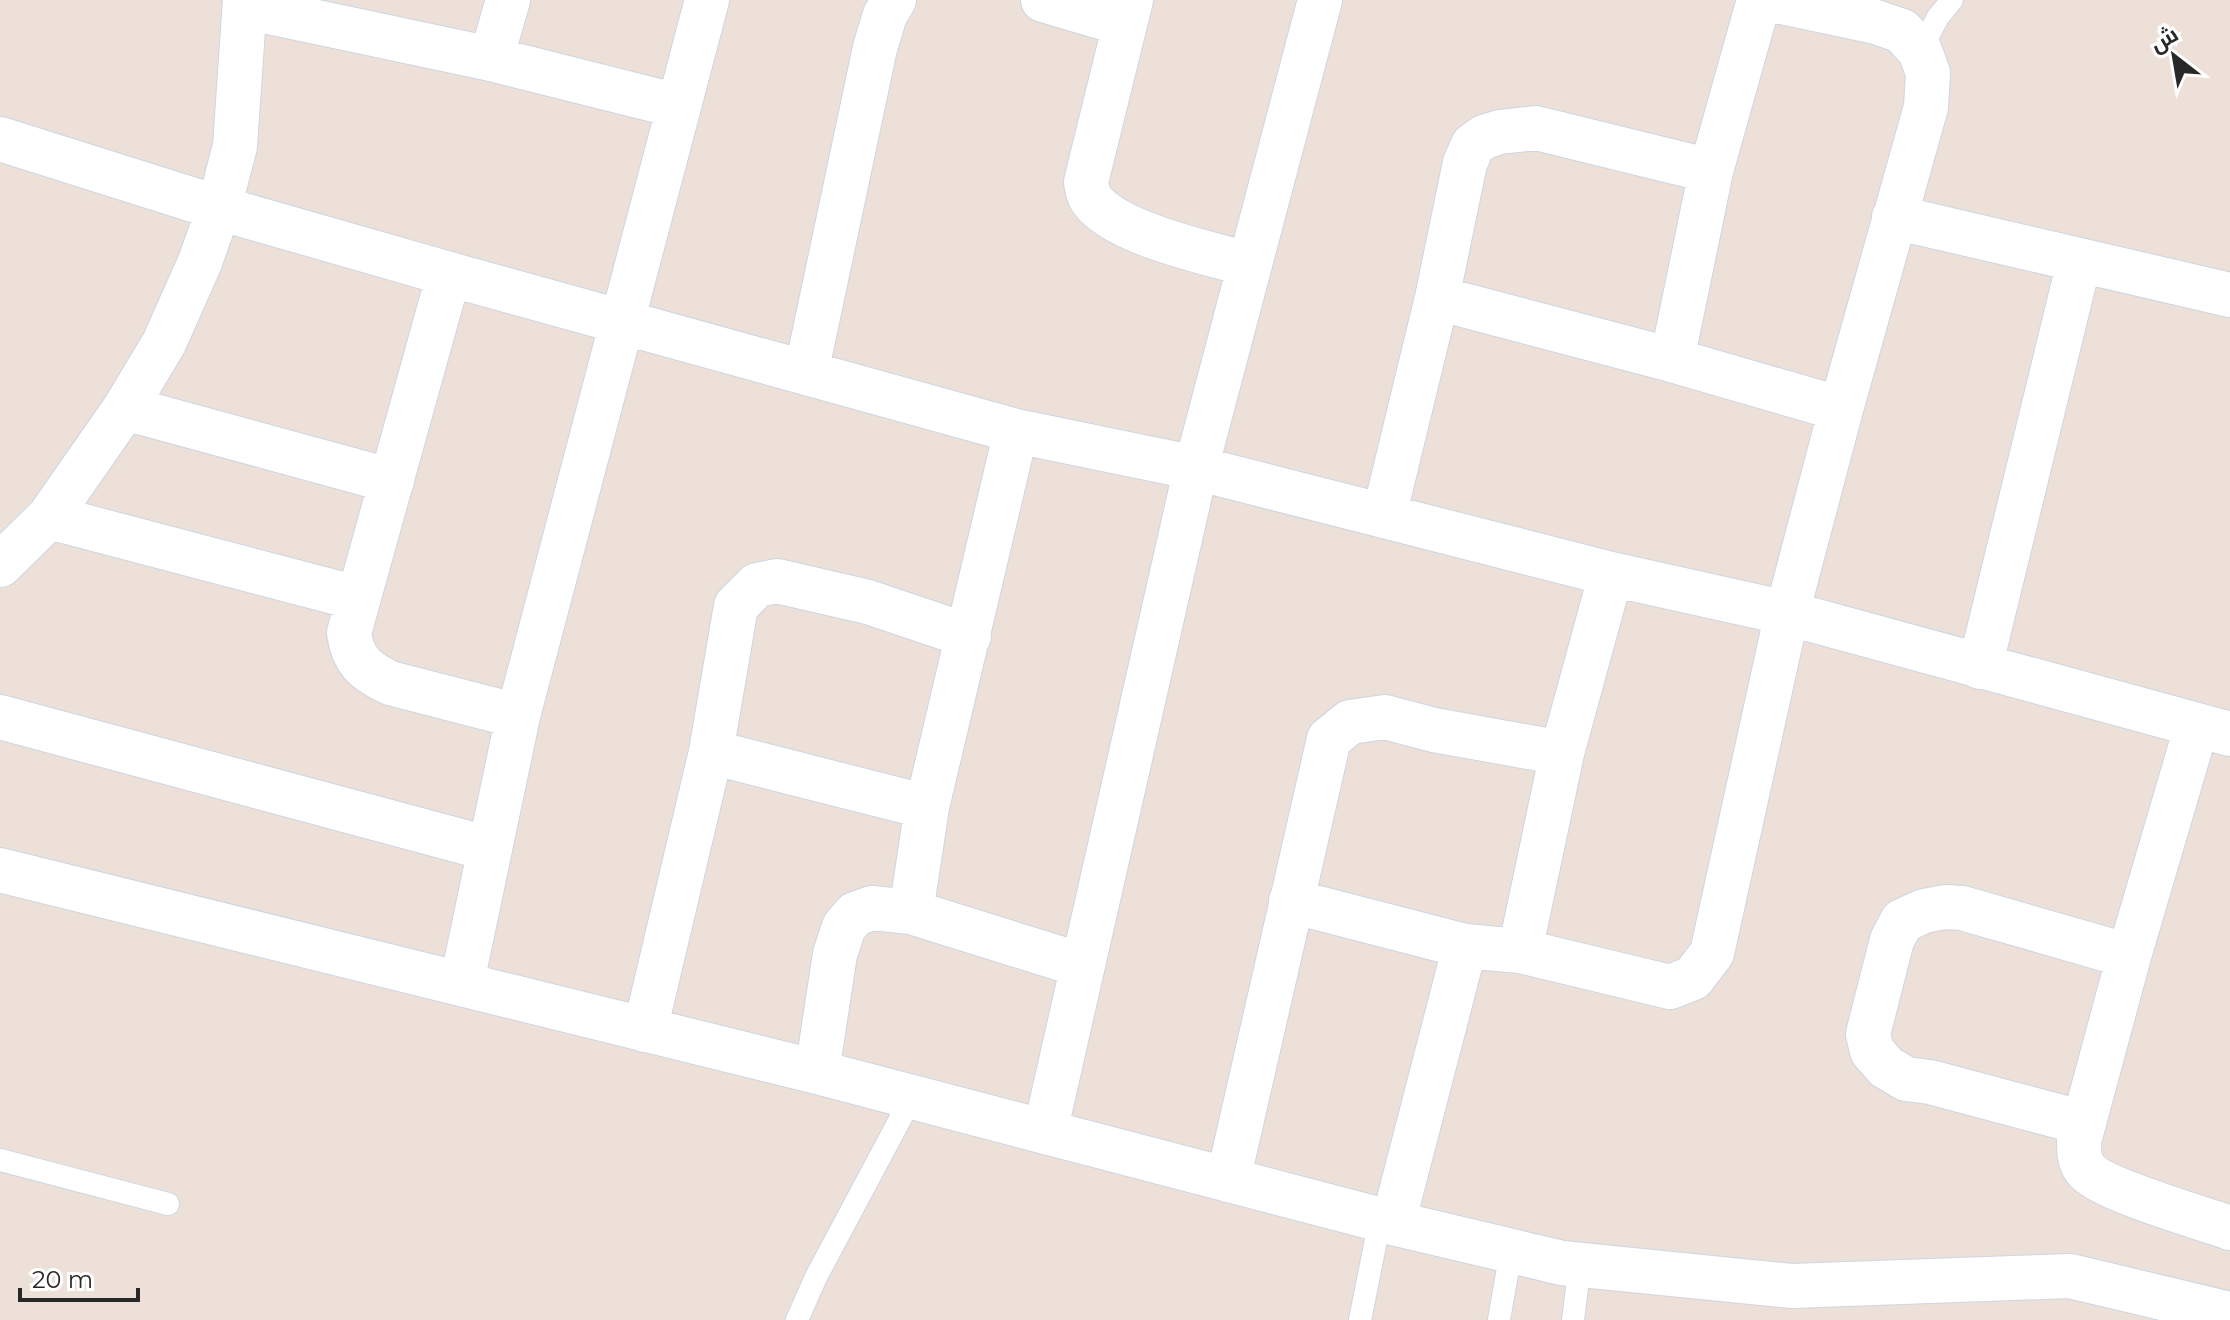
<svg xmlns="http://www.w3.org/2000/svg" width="2230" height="1320" viewBox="0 0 2230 1320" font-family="Montserrat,Cairo,sans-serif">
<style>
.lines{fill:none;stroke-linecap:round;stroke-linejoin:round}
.service-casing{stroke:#cdd6e3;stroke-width:24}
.minor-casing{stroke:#cdd6e3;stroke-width:46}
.service{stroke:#fff;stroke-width:22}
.minor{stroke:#fff;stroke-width:44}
</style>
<rect width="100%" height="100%" fill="#ece0d8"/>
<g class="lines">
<defs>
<path id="service" d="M1920,51L1938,17L1952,0
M0,1160L168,1204
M797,1320L816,1277L912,1097
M1360,1320L1380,1220
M1499,1320L1511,1251
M1573,1320L1580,1264"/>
<path id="minor" d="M1043,0L1124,24
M1131,0L1086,182C1087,187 1088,195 1091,199C1115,234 1210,253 1250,265
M246,7L491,59L678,106
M491,59L508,0
M0,139L219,208L449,274L1016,431L1196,468L1611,574L1787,613L2230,734
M1894,217L2230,295
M449,274L349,633C353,661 365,671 390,683L518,716
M1437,298L1672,360L1841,409
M1672,360L1711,171L1759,0
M806,373L875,48L885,15L894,0
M125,408L392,481
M1384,516L1437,298L1465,163L1473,145L1484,137L1500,132L1536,128L1711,171
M49,517L357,598
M0,565L49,517L125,408L164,343L200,262L219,208L235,146L245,0
M1980,667L2079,262
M0,717L490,849
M2197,725L2129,956L2079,1141C2079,1152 2079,1161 2086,1170C2101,1189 2202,1218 2230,1228
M711,752L927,807
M0,870L817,1072L1393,1223L1465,946
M1291,901L1465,946L1520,951L1670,987L1693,978L1712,953L1787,613L1841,409L1926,107L1928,73L1920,51L1902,31L1876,22L1772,0
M911,912L927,807L1016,431
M1520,951L1562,753L1611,574
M462,982L518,716L707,0
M645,1030L711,752L736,606L757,585L777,581L868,602L969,636
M817,1072L835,954L844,927L855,914L872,908L911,912L1081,965
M2084,1123L1930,1082L1906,1079L1886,1067L1872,1051L1868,1034L1892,940L1902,921L1924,911L1945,907L1962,908L2129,956
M1045,1132L1196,468L1320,0
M1228,1180L1329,739L1350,722L1385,717L1434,730L1562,753
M1393,1223L1562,1263L1792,1286L2070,1276L2230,1314"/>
</defs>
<!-- service casing -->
<use href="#service" class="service-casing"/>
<!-- minor casing -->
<use href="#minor" class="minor-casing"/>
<!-- service -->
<use href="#service" class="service"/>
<!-- minor -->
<use href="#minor" class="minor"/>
</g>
<!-- north arrow -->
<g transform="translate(2174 56) rotate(329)" stroke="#ffffff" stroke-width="6" paint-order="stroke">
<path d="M0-6L14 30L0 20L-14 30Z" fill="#282828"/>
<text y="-12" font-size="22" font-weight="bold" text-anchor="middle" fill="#282828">ش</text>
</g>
<!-- scale -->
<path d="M20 1288v12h118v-12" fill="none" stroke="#282828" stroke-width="4"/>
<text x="32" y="1288" font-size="24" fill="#282828" stroke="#ffffff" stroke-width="6" paint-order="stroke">20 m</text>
</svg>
